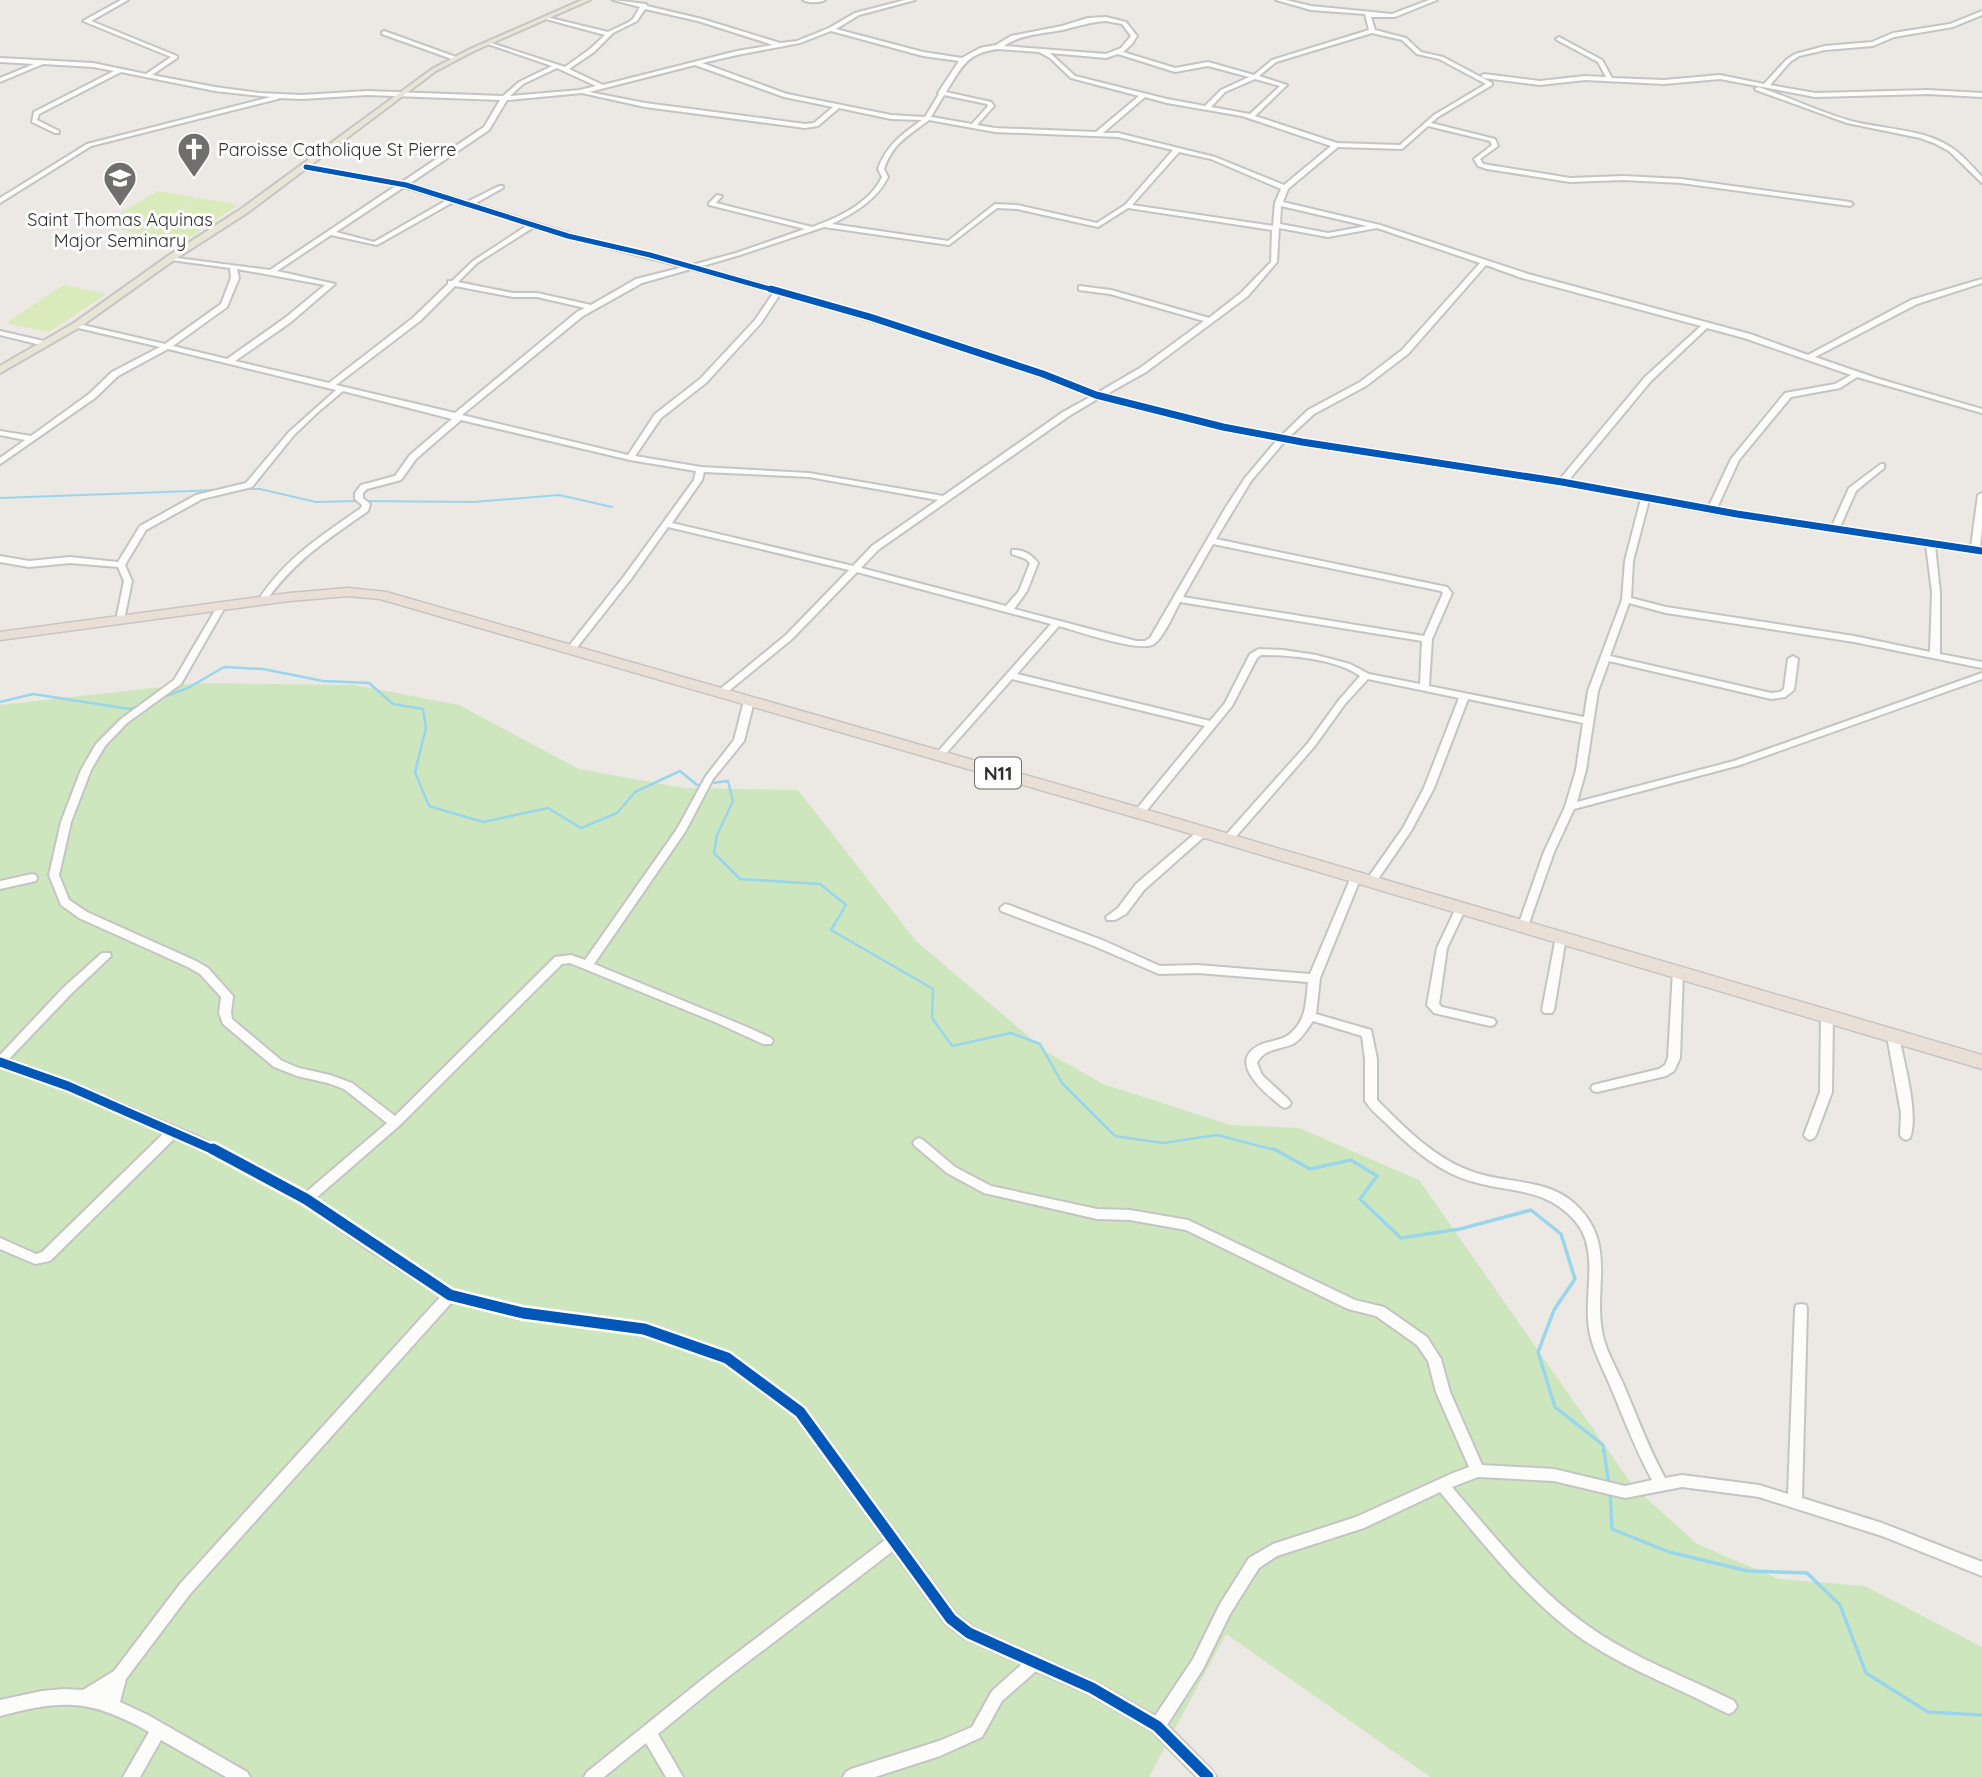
<svg xmlns="http://www.w3.org/2000/svg" width="1982" height="1777" viewBox="0 0 1982 1777" font-family="Quicksand,sans-serif">
<style>
.green{fill:#cee6be}
.pitch{fill:#d9eabb}
.lines{fill:none;stroke-linecap:round;stroke-linejoin:round}
.stream-far2{stroke:#99d6ec;stroke-width:2}
.stream-far1{stroke:#99d6ec;stroke-width:2.5}
.stream{stroke:#99d6ec;stroke-width:3.5}
.minor-casing{stroke:#c5c4c5;stroke-width:4}
.major-casing{stroke:#c6c5c4;stroke-width:4}
.highway-casing{stroke:#c6c5c4;stroke-width:3}
.minor{fill:#fcfcfb;fill-rule:evenodd}
.major{fill:#e8e4d6;fill-rule:evenodd}
.highway{fill:#eadfd6;fill-rule:evenodd}
.cycleway-far3-casing{stroke:#fff;stroke-width:8}
.cycleway-far2-casing{stroke:#fff;stroke-width:10}
.cycleway-far1-casing{stroke:#fff;stroke-width:13}
.cycleway-casing{stroke:#fff;stroke-width:16}
.cycleway-far3{stroke:#0057b8;stroke-width:5}
.cycleway-far2{stroke:#0057b8;stroke-width:7}
.cycleway-far1{stroke:#0057b8;stroke-width:9}
.cycleway{stroke:#0057b8;stroke-width:11}
.labels{text-anchor:middle;dominant-baseline:central;stroke-width:6;stroke-linejoin:round;paint-order:stroke}
.far-poi-label{font-size:18px;fill:#2e2e2e;stroke:#fff;text-anchor:start}
.shield{fill:#fff;stroke:#6d6d6d;stroke-width:2}
.shield-label{font-size:19px;font-weight:bold;fill:#2e2e2e}
</style>
<rect width="100%" height="100%" fill="#ece8e4"/>
<!-- green -->
<path class="green" d="M199,683L354,685L459,705L579,769L683,788L798,790L916,941L1047,1052L1103,1084L1230,1125L1299,1128L1419,1180L1633,1486L1697,1544L1779,1579L1865,1586L1982,1647V1777H1430L1226,1634L1149,1777H0V705Z"/>
<!-- pitch -->
<path class="pitch" d="M158,191L198,198L140,234L101,225Z
M199,198L238,205L183,242L142,234Z
M64,285L106,294L49,332L6,323Z"/>
<g class="lines">
<!-- stream-far2 -->
<path class="stream-far2" d="M240,489H260L316,502L358,501
M0,498L219,490
M365,501L473,502L559,495L612,507"/>
<!-- stream-far1 -->
<path class="stream-far1" d="M161,698L188,688L224,667L263,669L323,681L369,683L393,704L423,709L426,728L415,772L429,806L483,822L548,808L581,828L617,813L635,792L680,771L697,785L728,781L733,801L717,835L714,853L740,879L820,884L846,905L831,930L933,989L932,1018L952,1046L1011,1033L1040,1044L1062,1083L1115,1136L1163,1143L1217,1135L1279,1151
M0,702L33,694L130,709L142,705"/>
<!-- stream -->
<path class="stream" d="M1274,1149L1310,1169L1351,1160L1377,1176L1360,1199L1401,1238L1460,1229L1531,1210L1561,1234L1575,1279L1554,1310L1538,1352L1555,1407L1603,1445L1609,1484
M1610,1491L1612,1529L1669,1552L1748,1571L1807,1573L1840,1605L1866,1673L1928,1712L1982,1715"/>
<defs>
<path id="minor" d="M121,0H128L91,21L177,56V58L152,75L215,87L259,93L302,95L367,91L503,96L519,82L552,66L488,44V42L565,67L590,49L605,35L546,19V17L608,32L629,22L633,19L640,7L613,0L646,4L647,6L702,19L780,43L797,41L829,28L855,13L905,0H915L859,15L836,29L923,52L962,58L980,48L996,45L1011,36L1062,26L1088,18L1106,17L1126,22L1137,36L1132,44L1123,52L1175,68L1208,62L1254,75L1272,60L1369,30L1365,14L1311,10L1276,0H1286L1311,6L1392,14L1429,0H1437L1395,17H1371L1375,30L1406,38L1421,52L1443,57L1492,83V85L1438,117L1431,123L1495,139L1498,146L1480,159L1483,164L1570,178L1624,176L1681,179L1850,202L1853,204L1850,206L1681,183L1624,180L1570,182L1487,169L1478,166L1474,159L1492,145L1490,141L1428,126L1402,149L1338,147L1288,189L1283,202L1380,225L1528,274L1750,334L1808,355L1911,300L1982,279V283L1917,304L1815,357L1879,379L1982,409V413L1857,377L1840,388L1791,397L1739,460L1717,508L1832,526L1849,488L1881,464H1884V468L1856,491L1840,527L1971,547L1978,495L1982,493V528L1980,548H1982V554L1935,546L1940,592V654L1982,662V668L1854,642L1666,613L1629,603L1610,656L1771,693L1780,692L1784,689L1788,659L1793,656L1798,659L1794,690L1785,697L1771,699L1609,661L1598,691L1586,770L1577,802L1734,761L1982,673V679L1740,765L1574,809L1554,852L1528,926L1523,930L1518,926L1544,852L1565,807L1576,770L1583,723L1468,699L1434,788L1411,831L1374,885L1370,886L1365,882L1403,828L1424,788L1459,698L1368,679L1345,704L1314,747L1232,841L1228,842L1223,839L1224,837L1308,743L1339,700L1360,676C1336,659 1290,655 1261,655L1257,658L1232,706L1143,815H1135L1134,813L1135,811L1205,726L1012,679L942,758L939,759L934,756L1051,624L857,572L792,639L725,694H719L717,692L719,690L786,635L849,570L668,527L631,579L575,650H569L567,648L569,646L625,575L694,480L696,471L630,460L461,420L416,459L401,480L367,489L363,493V498L370,504L368,511C328,539 292,562 264,604H258L257,602C285,558 320,537 361,508L362,505L355,499V493L361,485L395,476L410,455L452,419L343,391L317,413L294,435L252,487L202,499L146,530L125,565L132,581L124,620L120,623L117,622L116,620L124,581L118,567L70,563L29,567L0,562V556L29,561L70,557L118,562L140,526L196,495L246,483L289,432L336,390L168,349L118,376L95,398L0,464V458L25,440L0,435V431L31,436L89,394L112,372L160,347L74,327V323L165,344L221,304L231,278L230,268L171,260L168,258L169,257L270,270L397,185L306,169L303,167L304,166L402,182L484,127L500,100L367,95L302,99L279,98L278,99L91,146L0,203V198L87,144L271,97L215,91L121,72L39,114L37,120L59,131V133H55L32,122L34,112L114,71L93,67L43,64L0,82V78L34,64L0,62V58L93,63L146,74L171,57L83,21ZM645,9L698,21L773,45L737,51L603,85L569,69L594,52L613,33L637,21ZM1106,21L1122,24L1131,36L1121,48L1106,54L1004,46C1021,34 1042,34 1062,30C1079,26 1089,22 1106,21ZM831,31L923,56L959,61L938,93L939,94L925,117L891,115L787,94L702,63L737,55L800,43ZM1372,33L1402,40L1417,54L1439,59L1486,84L1434,115L1400,145L1337,143L1255,116L1287,85L1259,76L1276,62ZM998,49L1039,52L1050,58L1071,78L1139,96L1096,132L995,128L977,125L994,106L991,102L946,92C962,67 966,53 998,49ZM1050,53L1106,58L1118,54L1175,72L1208,66L1249,77L1221,90L1205,106L1167,99L1075,76ZM695,65L784,97L833,107L814,123L805,124L645,103L589,92ZM557,68L596,86L580,90L510,96L523,84ZM1255,79L1280,86L1250,114L1211,107L1225,92ZM582,93L645,107L805,128L818,126L839,108L891,119L922,120C902,134 886,146 878,169L882,177C870,203 838,218 812,227L716,203L722,196L717,195L709,203V205L805,229L736,253L692,265L570,234L474,204L503,188V186H499L467,202L409,184L489,130L507,100ZM944,95L987,104L988,106L972,124L931,117ZM1145,97L1167,103L1242,116L1331,146L1284,185L1215,157L1118,133H1103ZM929,120L995,132L1118,137L1173,150L1125,205L1097,223L1017,205L995,204L948,241L832,224C854,213 877,200 888,177L884,169C893,143 908,136 929,120ZM1179,152L1211,159L1281,189L1275,203L1273,226L1132,205ZM404,187L447,200L374,242L336,232ZM453,202L528,225L473,261L452,281H448V284L414,317L329,383L235,361L291,322L335,284L277,271L331,235L377,245ZM1281,206L1367,226L1328,233L1280,224ZM997,208L1017,209L1098,227L1128,208L1272,230L1271,262L1242,292L1209,318L1111,290L1079,286V290L1110,294L1204,321L1140,368L1097,393C968,342 833,304 699,267L740,255L824,227L949,245ZM534,227L566,237L684,267L636,279L591,305L537,293H513L458,282L477,263ZM1279,228L1328,237L1377,228L1480,263L1402,350L1360,382L1308,410L1281,436L1223,425L1105,395L1146,372L1248,296L1277,262ZM1486,265L1522,278L1701,326L1645,377L1560,479L1289,437L1314,414L1366,386L1408,354ZM237,269L325,285L285,318L227,359L173,346L227,307L239,278ZM691,269L774,292L755,320L700,379L655,414L628,455L462,415L583,316L642,283ZM455,286L513,297H537L585,308L577,312L455,413L336,385L420,321ZM780,294C885,324 990,356 1092,396L1063,412L943,496L809,473L701,467L635,456L661,418L706,383L761,323ZM1707,328L1744,338L1851,375L1835,384L1785,393L1731,459L1709,506L1568,481L1651,381ZM1099,398L1223,429L1277,440L1245,478L1226,507L1150,638L1145,641H1136L1014,609L1027,591L1038,563C1032,555 1023,549 1012,550V554L1026,559L1030,563L1019,591L1006,606L861,568L878,550L1069,416ZM1285,441L1562,484L1641,499L1625,561L1622,600L1588,691L1584,717L1429,686L1432,639L1452,593L1447,587L1216,539L1251,481ZM704,472L809,477L938,500L872,546L853,566L672,523L702,480ZM1649,500L1712,513L1926,545L1932,592L1930,652L1854,636L1666,607L1631,598L1633,561ZM1213,544L1441,591L1443,593L1424,636L1183,597ZM1180,602L1422,641L1420,684L1369,674L1350,664L1316,655L1283,650L1259,649L1250,654L1225,703L1210,721L1017,674L1059,626C1077,631 1140,653 1154,644C1164,637 1174,613 1180,602Z
M803,0H825C820,3 808,3 803,0Z
M1982,11V15L1953,27L1894,37L1873,46L1825,50L1799,56L1790,62L1770,85L1815,93L1928,90L1982,93V97L1928,94L1815,97L1720,79L1664,84L1585,80L1540,85L1484,78L1481,76L1484,74L1540,81L1585,76L1606,77L1598,62L1557,40L1556,39L1559,37L1602,60L1612,78L1664,80L1720,75L1764,84L1786,60L1795,54L1825,46L1872,42L1893,33L1950,24Z
M384,31L456,57L457,58L452,59L382,34V32Z
M1758,87C1789,97 1819,112 1851,121C1885,130 1925,128 1955,150C1965,158 1973,167 1982,177V183L1949,151L1934,143L1920,138L1847,123L1756,90L1755,89Z
M0,331L48,342L49,344L45,346L0,335Z
M221,604L225,607L181,684L127,723L105,746L91,770L71,822L59,875L69,900L87,912L196,961L208,968L233,996L231,1013L232,1019L282,1061L299,1068L330,1075L352,1083L395,1116L555,957L571,955L585,960L677,829L706,776L734,740L744,701L749,698L752,699L754,701L744,741L713,779L685,832L594,964L747,1027L771,1038L773,1041L771,1044H763L715,1022L570,963L562,964L399,1126L315,1199L377,1242L453,1290L523,1308L644,1323L732,1354L805,1408L956,1614L974,1628L1097,1683L1155,1716L1193,1659L1220,1604L1249,1558L1273,1544L1356,1517L1453,1473L1469,1467L1436,1392L1428,1361L1417,1345L1376,1316L1348,1309L1186,1230L1130,1220L1097,1219L984,1193L947,1173L915,1146L913,1143L915,1140L919,1138L923,1140L955,1167L991,1186L1097,1209L1130,1210L1188,1220L1355,1300L1384,1307L1427,1337L1441,1359L1450,1392L1482,1465L1554,1469L1625,1486L1652,1480C1635,1449 1623,1416 1609,1383C1600,1362 1589,1343 1588,1319C1586,1287 1598,1247 1575,1221C1547,1188 1513,1193 1474,1182C1440,1173 1412,1149 1387,1124C1379,1117 1371,1110 1365,1101V1059L1362,1036L1313,1021C1307,1029 1302,1039 1293,1044C1280,1050 1264,1048 1257,1063L1262,1075L1289,1100L1291,1103L1289,1106L1285,1108L1281,1106C1265,1093 1224,1060 1262,1044C1272,1040 1283,1041 1292,1032C1307,1018 1306,1000 1308,982L1198,973L1159,974L1094,946L1001,911L1000,908L1005,904L1009,905L1102,940L1160,966L1198,965L1310,974L1351,877L1356,873L1361,877L1320,978L1316,1014L1371,1030L1377,1059V1100C1405,1128 1435,1159 1473,1172C1506,1184 1546,1178 1574,1203C1621,1246 1589,1292 1605,1343C1609,1356 1616,1368 1622,1381C1636,1414 1648,1447 1665,1478L1682,1475L1759,1485L1788,1494L1795,1309L1796,1305L1801,1304L1806,1305L1807,1309L1802,1498L1882,1523L1982,1562V1576L1882,1536L1759,1497L1682,1487L1625,1498L1554,1481L1478,1477L1452,1487C1495,1537 1536,1590 1591,1628C1635,1659 1687,1677 1734,1701L1737,1706L1734,1711L1729,1714C1713,1707 1697,1698 1681,1691C1638,1671 1595,1652 1560,1622C1514,1584 1478,1537 1440,1492L1364,1528L1277,1556L1259,1568L1230,1614L1203,1669L1167,1725L1213,1772L1216,1777H1197L1152,1731L1087,1693L1036,1671L1002,1701L982,1737L940,1756L875,1777H843L846,1772L851,1769L939,1741L972,1727L992,1691L1022,1664L964,1638L946,1624L893,1551L719,1684L658,1734L683,1777H666L646,1743L604,1777H584L587,1772L709,1674L885,1540L795,1416L722,1362L644,1335L523,1318L453,1301L190,1594L126,1679L120,1702L148,1715L247,1772L250,1777H226L161,1740L140,1777H123L149,1732C91,1699 63,1699 0,1716V1700L42,1691L64,1689L83,1690L114,1671L180,1584L441,1296L369,1250L302,1203L227,1161L176,1137L50,1261L35,1264L0,1249V1238L36,1254L42,1252L165,1132L64,1089L0,1067V1055L63,988L102,953H110L111,956L71,994L8,1060L72,1083L197,1136L305,1193L387,1123L344,1089L328,1083L297,1076L274,1067L223,1024L219,1013L221,997L200,974L188,967L79,918L61,905L49,875L61,822L81,770L96,744L121,719L174,680L217,607Z
M1202,830L1207,833L1206,835L1144,890L1126,914L1115,920H1107L1106,917L1118,908L1136,884L1198,831Z
M32,874L36,875L37,878L36,881L0,889V881Z
M1461,904L1466,908L1447,948L1439,1004L1442,1007L1494,1019L1496,1022L1494,1025L1490,1026L1434,1013L1427,1005L1437,948L1456,908Z
M1561,933L1566,937L1554,1010L1552,1013H1544L1542,1010L1556,937Z
M1678,967L1682,968L1683,971L1680,1058L1674,1071L1666,1076L1597,1092L1593,1091L1591,1088L1593,1085L1659,1069L1665,1065L1668,1058L1673,971L1674,968Z
M1827,1013L1831,1014L1833,1017L1832,1092L1816,1135L1814,1138L1810,1140L1806,1138L1804,1135L1820,1092L1821,1017L1823,1014Z
M1893,1032L1897,1033L1899,1036C1904,1063 1919,1114 1910,1138L1906,1140L1902,1138L1900,1135L1901,1113L1887,1036L1889,1033Z"/>
<path id="major" d="M582,0H590L474,51L436,71L247,213L174,260L80,327L0,373V366L74,323L168,256L241,209L432,69L470,49Z"/>
<path id="highway" d="M348,588L386,592L1144,809L1982,1055V1069L1134,817L380,599L348,596L290,601L0,640V632L290,593Z"/>
</defs>
<!-- minor casing -->
<use href="#minor" class="minor-casing"/>
<!-- major casing -->
<use href="#major" class="major-casing"/>
<!-- highway casing -->
<use href="#highway" class="highway-casing"/>
<!-- minor -->
<use href="#minor" class="minor"/>
<!-- major -->
<use href="#major" class="major"/>
<!-- highway -->
<use href="#highway" class="highway"/>
<defs>
<path id="cycleway-far3" d="M306,167L406,185L568,236L650,255L777,291"/>
<path id="cycleway-far2" d="M771,289L870,317L1043,374L1096,395L1223,427L1302,442L1562,482L1737,514L1982,551"/>
<path id="cycleway-far1" d="M0,1062L68,1086L216,1151"/>
<path id="cycleway" d="M213,1149L306,1199L450,1295L523,1313L644,1329L727,1358L800,1412L951,1619L969,1633L1092,1688L1157,1726L1208,1777"/>
</defs>
<!-- cycleway-far3 casing -->
<use href="#cycleway-far3" class="cycleway-far3-casing"/>
<!-- cycleway-far2 casing -->
<use href="#cycleway-far2" class="cycleway-far2-casing"/>
<!-- cycleway-far1 casing -->
<use href="#cycleway-far1" class="cycleway-far1-casing"/>
<!-- cycleway casing -->
<use href="#cycleway" class="cycleway-casing"/>
<!-- cycleway-far3 -->
<use href="#cycleway-far3" class="cycleway-far3"/>
<!-- cycleway-far2 -->
<use href="#cycleway-far2" class="cycleway-far2"/>
<!-- cycleway-far1 -->
<use href="#cycleway-far1" class="cycleway-far1"/>
<!-- cycleway -->
<use href="#cycleway" class="cycleway"/>
</g>
<!-- icons -->
<defs>
<symbol id="church-pin" viewBox="-11 -11 22 30"><path d="M0 17L-7.5 6A9.5 9.5 0 1 1 7.5 6Z" fill="#706f6e" stroke="#fff"/><path d="M-1.2-6h2.4v3.5h3.3v2.4h-3.3V6h-2.4V-.1h-3.3v-2.4h3.3Z" fill="#fff"/></symbol>
<symbol id="university-pin" viewBox="-11 -11 22 30"><path d="M0 17L-7.5 6A9.5 9.5 0 1 1 7.5 6Z" fill="#706f6e" stroke="#fff"/><path d="M0-5L7-2L0 1L-7-2ZM-4 1L0 2.5L4 1V4Q0 6-4 4Z" fill="#fff"/></symbol>
</defs>
<g fill-rule="evenodd">
<use href="#church-pin" x="175" y="130" width="38" height="52"/>
<use href="#university-pin" x="101" y="159" width="38" height="52"/>
</g>
<g class="labels">
<!-- far-poi labels -->
<g class="far-poi-label">
<text x="218" y="149">Paroisse Catholique St Pierre</text>
<text x="120" y="219" text-anchor="middle">Saint Thomas Aquinas<tspan x="120" dy="21">Major Seminary</tspan></text>
</g>
<!-- shield labels -->
<rect class="shield" x="975" y="757.5" width="46" height="31" rx="5"/>
<g class="shield-label">
<text x="998" y="773">N11</text>
</g>
</g>
</svg>
